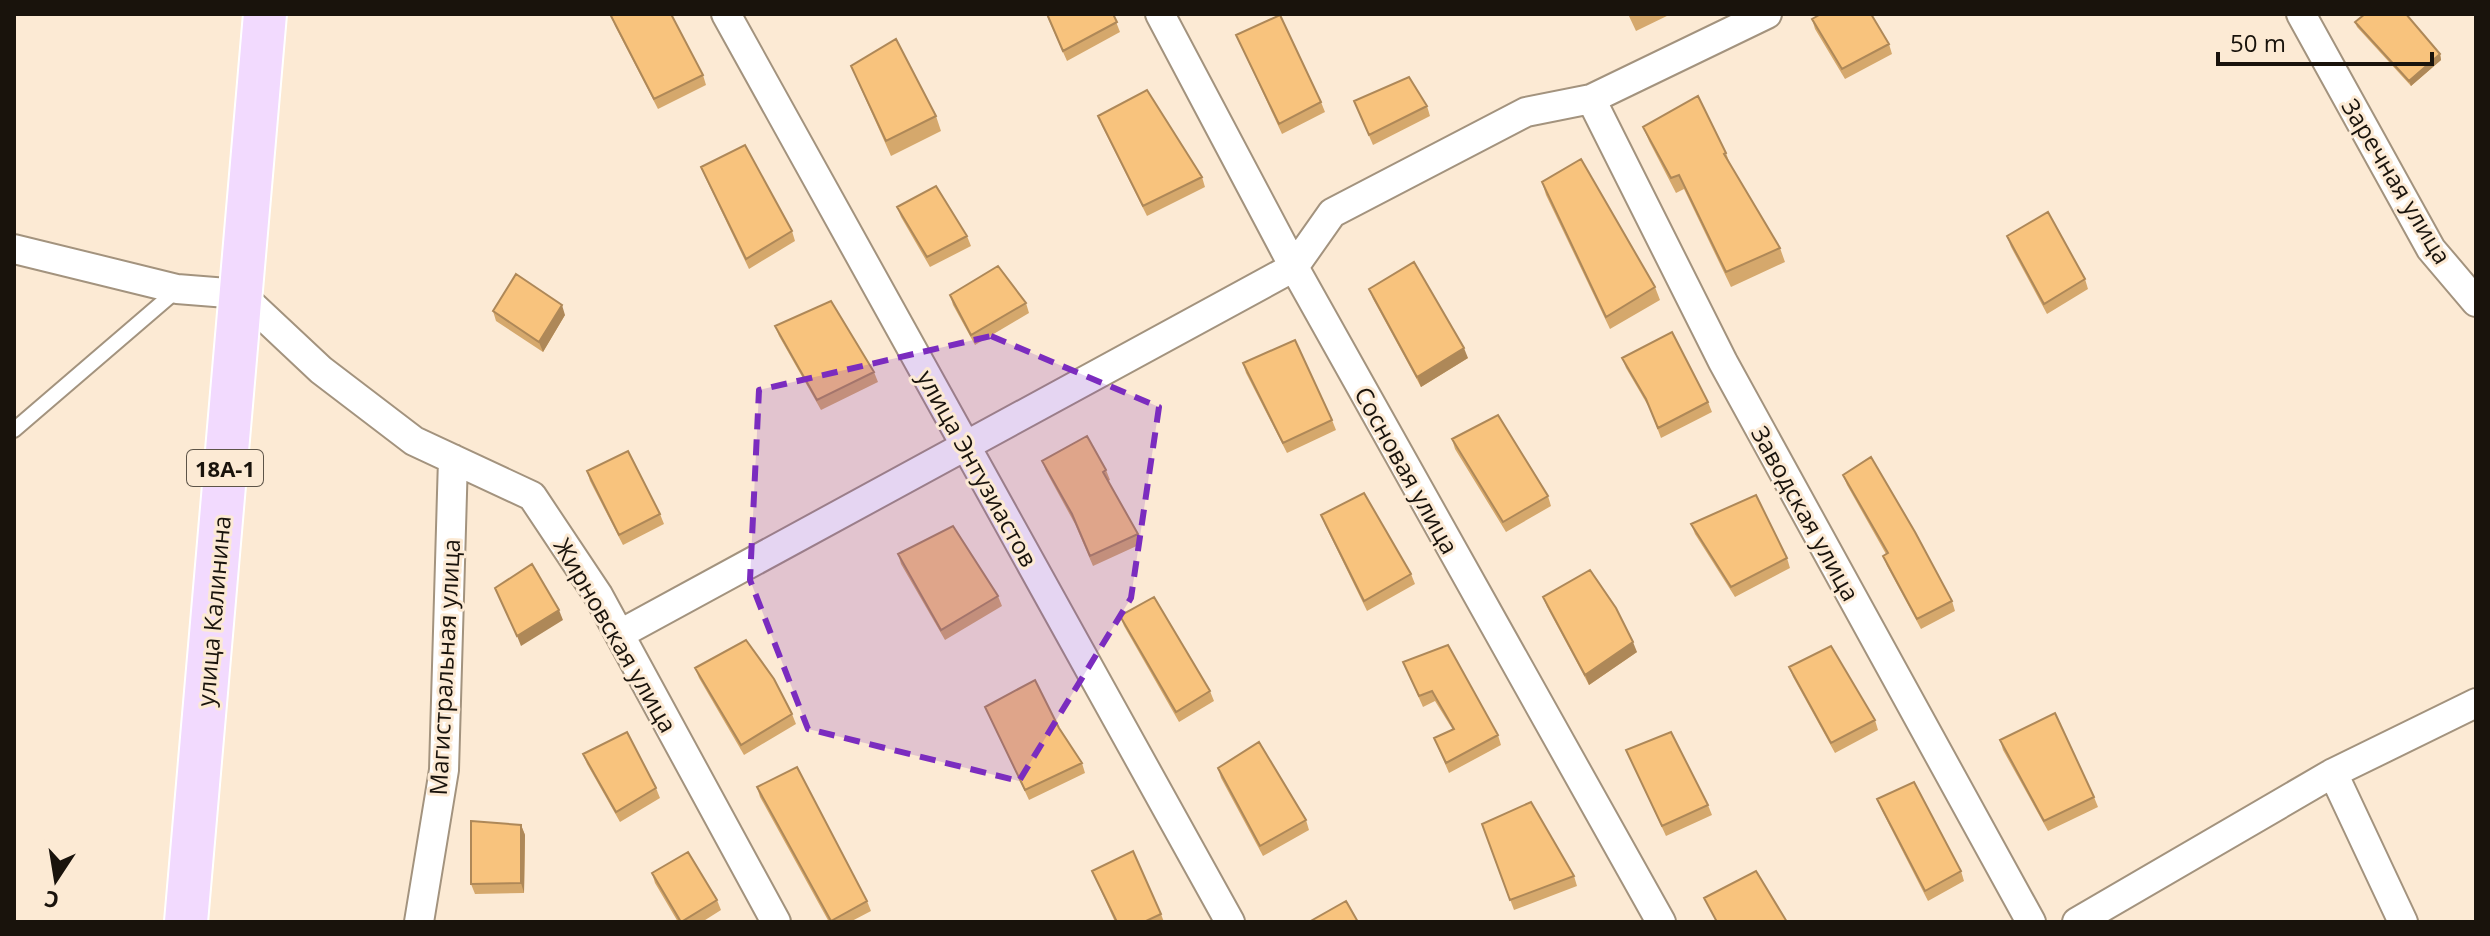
<svg xmlns="http://www.w3.org/2000/svg" width="2490" height="936" viewBox="0 0 2490 936" font-family="'Open Sans',sans-serif">
<style>
.lines{fill:none;stroke-linecap:round;stroke-linejoin:round}
.lane-casing{stroke:#a3937e;stroke-width:18}
.street-casing{stroke:#a3937e;stroke-width:32}
.primary-casing{stroke:#fff;stroke-width:46}
.lane{stroke:#fff;stroke-width:14}
.street{stroke:#fff;stroke-width:28}
.primary{stroke:#f2dafe;stroke-width:42}
.wall{fill:#d5a86c}
.shaded-wall{fill:#ae8858}
.building{fill:#f8c37d;stroke:#ae8858;stroke-width:2}
.marked{fill:#7b2cbf;fill-opacity:0.2;stroke:#7b2cbf;stroke-width:6;stroke-dasharray:16 10;stroke-linejoin:round}
.labels{text-anchor:middle;dominant-baseline:central;stroke-width:6;stroke-linejoin:round;paint-order:stroke}
.shield{fill:#fcead4;stroke:#5d5448;stroke-width:2}
.shield-label{font-size:22px;font-weight:bold;fill:#19130c}
.street-label{font-size:24px;fill:#19130c;stroke:#fcead4}
</style>
<rect width="100%" height="100%" fill="#fcead4"/>
<g class="lines">
<defs>
<path id="lane" d="M14,430L177,290"/>
<path id="street" d="M726,14L1230,922
M1160,14L1294,267L1661,922
M2301,14L2431,249L2476,302
M1591,99L1723,362L2031,922
M14,249L177,289L240,294L321,370L414,441L532,496L598,595L776,922
M620,634L1294,267L1332,213L1526,112L1591,99L1767,14
M2333,773L2403,922
M419,922L444,770L453,459
M2077,922L2333,773L2476,703"/>
<path id="primary" d="M186,922L265,14"/>
</defs>
<!-- lane casing -->
<use href="#lane" class="lane-casing"/>
<!-- street casing -->
<use href="#street" class="street-casing"/>
<!-- primary casing -->
<use href="#primary" class="primary-casing"/>
<!-- lane -->
<use href="#lane" class="lane"/>
<!-- street -->
<use href="#street" class="street"/>
<!-- primary -->
<use href="#primary" class="primary"/>
</g>
<!-- wall -->
<path class="wall" d="M1046,14H1113L1120,32L1067,61Z
M1628,14H1671L1636,31Z
M611,16L703,75L706,85L658,109L615,26Z
M1812,19L1889,44L1892,54L1845,79L1815,29Z
M2355,22L2440,54L2441,60L2411,86L2357,27Z
M1236,35L1321,102L1325,112L1282,134Z
M851,66L936,116L941,131L891,156L857,80Z
M1354,101L1427,106L1430,116L1373,145Z
M1098,116L1202,177L1205,187L1147,216L1102,126Z
M1643,127L1726,153L1730,164L1780,248L1785,262L1731,287L1684,189L1676,193L1649,141Z
M701,167L792,231L795,241L749,269L705,177Z
M1542,182L1655,287L1660,300L1610,329L1546,195Z
M897,207L967,236L971,246L930,267L901,217Z
M2007,236L2085,279L2088,289L2047,314L2011,247Z
M1369,289L1468,358L1421,387L1373,299Z
M950,295L1026,303L1029,313L975,345L953,305Z
M493,311L565,315L543,352L496,321Z
M775,326L874,372L878,382L821,410L779,336Z
M1622,358L1708,402L1712,412L1661,438L1650,409L1626,368Z
M1243,363L1332,420L1336,430L1287,453L1246,373Z
M1452,439L1548,496L1551,506L1506,532L1455,449Z
M1042,461L1106,470L1110,480L1108,481L1138,534L1141,544L1093,566L1075,524L1046,471Z
M587,471L660,514L664,524L623,545L590,481Z
M1843,475L1952,601L1955,611L1921,629L1887,566L1883,556L1886,554L1847,485Z
M1321,515L1411,574L1415,584L1367,611L1325,525Z
M1691,524L1787,558L1790,568L1735,597L1695,534Z
M898,554L998,596L1002,606L945,640L901,564Z
M1543,597L1637,652L1589,685L1547,607Z
M1120,616L1210,691L1214,701L1179,722L1124,626Z
M1403,662L1498,735L1501,745L1449,773L1434,738L1453,730L1435,701L1423,707Z
M1789,667L1875,720L1878,730L1835,753L1793,677Z
M695,668L792,714L796,724L744,755L699,678Z
M985,707L1059,728L1082,763L1085,773L1029,800Z
M2000,740L2094,797L2098,807L2048,831L2003,750Z
M1626,750L1708,805L1712,815L1666,836Z
M583,754L656,788L660,798L620,822L587,764Z
M1218,768L1306,820L1309,830L1263,856L1221,778Z
M757,787L867,901L871,911L850,922H829L760,797Z
M1877,799L1961,871L1964,881L1928,901L1881,809Z
M1482,824L1574,876L1577,886L1514,910Z
M521,825L525,835L524,893L475,894L471,884Z
M1092,871L1161,914L1164,922H1115Z
M652,873L717,900L721,910L702,922H678L655,883Z"/>
<!-- shaded-wall -->
<path class="shaded-wall" d="M2440,54L2441,60L2411,86L2409,81Z
M562,305L565,315L543,352L539,342Z
M1464,348L1468,358L1421,387L1417,377Z
M559,610L563,620L521,646L517,636Z
M1633,642L1637,652L1589,685L1585,675Z
M521,825L525,835L524,893L521,883Z"/>
<!-- building -->
<path class="building" d="M615,14H671L703,75L654,99L611,16Z
M1047,14H1113L1117,22L1063,51Z
M1821,14H1871L1889,44L1842,69L1812,19Z
M2365,14H2406L2440,54L2409,81L2355,22Z
M1280,15L1321,102L1279,124L1236,35Z
M896,39L936,116L886,141L851,66Z
M1409,77L1427,106L1369,135L1354,101Z
M1147,90L1202,177L1143,206L1098,116Z
M1698,96L1726,153L1724,154L1780,248L1726,272L1679,175L1671,178L1643,127Z
M745,145L792,231L746,259L701,167Z
M1581,159L1655,287L1606,317L1542,182Z
M936,186L967,236L927,257L897,207Z
M2048,212L2085,279L2044,304L2007,236Z
M1414,262L1464,348L1417,377L1369,289Z
M998,266L1026,303L971,335L950,295Z
M516,274L562,305L539,342L493,311Z
M831,301L874,372L817,400L775,326Z
M1672,332L1708,402L1658,428L1646,399L1622,358Z
M1295,340L1332,420L1283,443L1243,363Z
M1498,415L1548,496L1503,522L1452,439Z
M1087,436L1106,470L1103,472L1138,534L1090,556L1072,514L1042,461Z
M628,451L660,514L619,535L587,471Z
M1871,457L1915,532L1952,601L1917,619L1883,556L1888,553L1843,475Z
M1364,493L1411,574L1364,601L1321,515Z
M1756,495L1787,558L1731,587L1691,524Z
M953,526L998,596L941,630L898,554Z
M532,564L559,610L517,636L495,588Z
M1590,570L1616,608L1633,642L1585,675L1543,597Z
M1154,597L1210,691L1176,712L1120,616Z
M746,640L774,679L792,714L741,745L695,668Z
M1448,645L1498,735L1446,763L1434,738L1454,729L1432,691L1419,696L1403,662Z
M1831,646L1875,720L1831,743L1789,667Z
M1035,680L1059,728L1082,763L1025,790L985,707Z
M2055,713L2094,797L2044,821L2000,740Z
M627,732L656,788L616,812L583,754Z
M1671,732L1708,805L1662,826L1626,750Z
M1259,742L1306,820L1260,846L1218,768Z
M797,767L867,901L831,921L757,787Z
M1914,782L1961,871L1925,891L1877,799Z
M1531,802L1574,876L1510,900L1482,824Z
M471,821L521,825V883L471,884Z
M1133,851L1161,914L1144,922H1117L1092,871Z
M688,852L717,900L681,922L652,873Z
M1756,871L1787,922H1717L1704,898Z
M1346,901L1358,922H1309Z"/>
<!-- marked area -->
<path class="marked" d="M991,336L1159,407L1131,598L1019,781L808,729L750,580L759,390Z"/>
<g class="labels">
<!-- shield labels -->
<rect class="shield" x="187" y="450" width="76" height="36" rx="6"/>
<g class="shield-label">
<text x="225" y="468">18А-1</text>
</g>
<!-- street labels -->
<g class="street-label">
<text transform="translate(2397 181) rotate(59)">Заречная улица</text>
<text transform="translate(978 468) rotate(61)">улица Энтузиастов</text>
<text transform="translate(1407 470) rotate(61)">Сосновая улица</text>
<text transform="translate(1806 513) rotate(61)">Заводская улица</text>
<text transform="translate(213 611) rotate(-85)">улица Калинина</text>
<text transform="translate(616 635) rotate(60)">Жирновская улица</text>
<text transform="translate(444 667) rotate(-87)">Магистральная улица</text>
</g>
</g>
<!-- border -->
<rect width="2490" height="936" fill="none" stroke="#19130c" stroke-width="32"/>
<!-- north arrow -->
<g transform="translate(56 880) rotate(192)" stroke="#fcead4" stroke-width="6" paint-order="stroke">
<path d="M0-6L14 30L0 20L-14 30Z" fill="#19130c"/>
<text y="-12" font-size="22" font-weight="bold" text-anchor="middle" fill="#19130c">С</text>
</g>
<!-- scale -->
<path d="M2218 52v12h214v-12" fill="none" stroke="#19130c" stroke-width="4"/>
<text x="2230" y="52" font-size="24" fill="#19130c" stroke="#fcead4" stroke-width="6" paint-order="stroke">50 m</text>
</svg>
